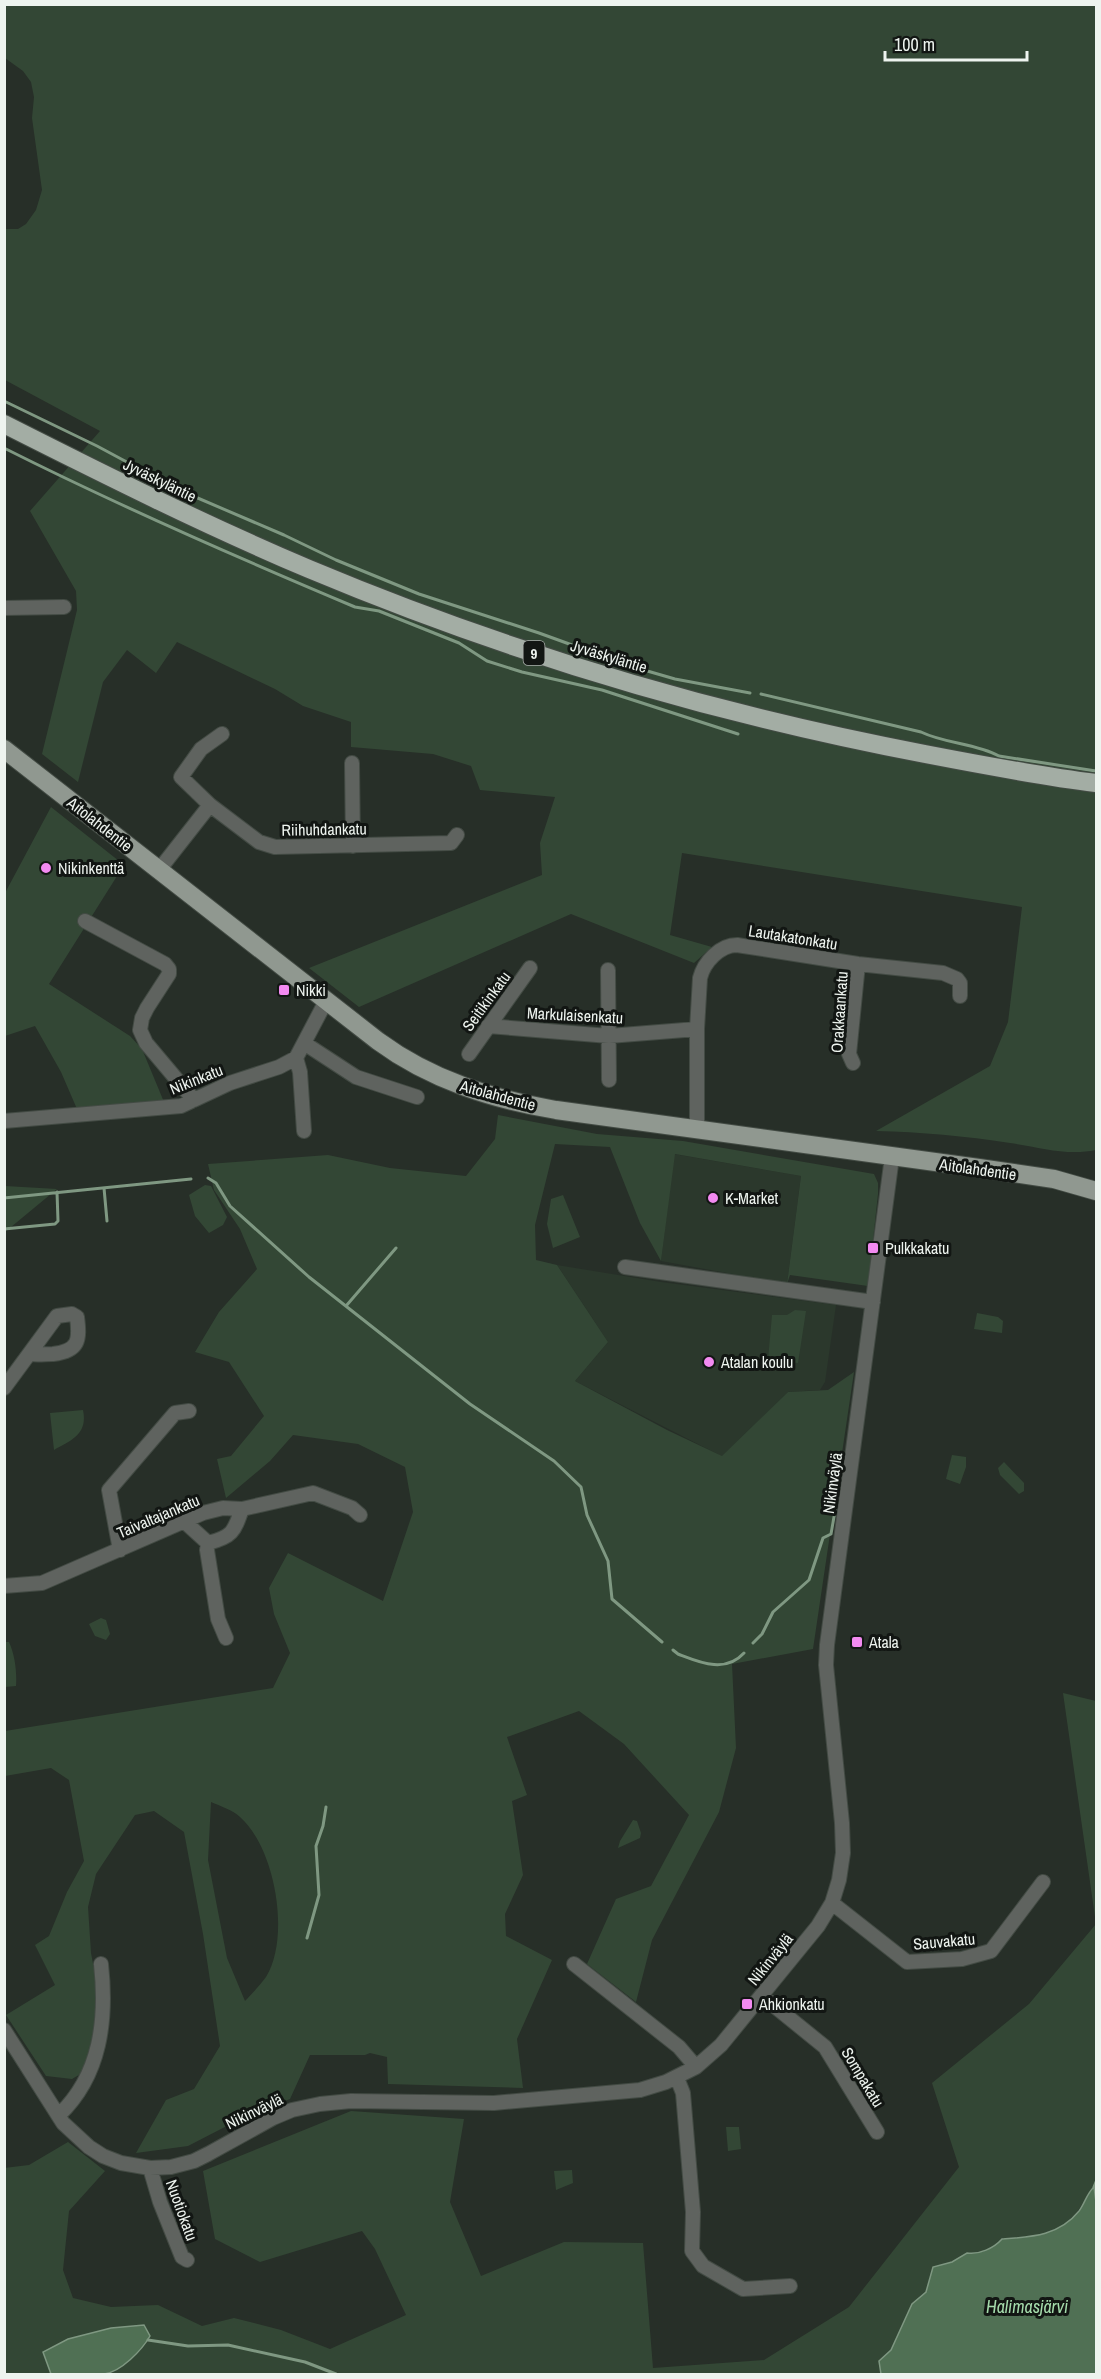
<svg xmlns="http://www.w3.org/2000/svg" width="1101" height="2379" viewBox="0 0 1101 2379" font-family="'Archivo Narrow',sans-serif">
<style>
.built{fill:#2b382c}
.green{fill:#334735;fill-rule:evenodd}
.water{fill:#507054;stroke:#7f9882;stroke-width:1.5}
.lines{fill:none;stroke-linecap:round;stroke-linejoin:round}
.stream{stroke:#7f9882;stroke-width:3}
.minor-casing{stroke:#434b44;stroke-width:16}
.major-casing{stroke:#434b44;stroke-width:20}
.highway-casing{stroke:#434b44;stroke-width:20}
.minor{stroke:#5f635f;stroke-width:14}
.major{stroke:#909890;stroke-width:18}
.highway{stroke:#a3ada4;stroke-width:18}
.poi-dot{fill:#f38af1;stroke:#121613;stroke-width:2}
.labels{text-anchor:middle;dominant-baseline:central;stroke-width:6;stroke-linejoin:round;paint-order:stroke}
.shield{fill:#121613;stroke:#acb1ad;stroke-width:1.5}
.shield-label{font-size:15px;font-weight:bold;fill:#eef4ef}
.street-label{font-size:16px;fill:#eef4ef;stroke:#121613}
.poi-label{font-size:16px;fill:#eef4ef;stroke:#121613;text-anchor:start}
.water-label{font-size:18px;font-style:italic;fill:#a5dcac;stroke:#121613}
</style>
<rect width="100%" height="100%" fill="#272f28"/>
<!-- built -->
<path class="built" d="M674,1154L801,1176L787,1284L661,1261Z
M557,1265L661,1282L836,1305L825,1382L820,1390L788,1392L723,1457L575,1381L608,1342Z"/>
<!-- green -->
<path class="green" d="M5,5H1096V1150C1066,1156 1039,1147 1010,1143C965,1136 921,1132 876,1131L990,1066L1008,1022L1022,907L682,853L670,935L712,947L694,963L571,914L359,1007L309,968L542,875L540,843L555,797L480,790L471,766L433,754L351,747V722L303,706L275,689L177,642L156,673L127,650L103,682L78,782L42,754L77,610L76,591L30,511L100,431L5,380L4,229H18L26,224L36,210L42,190L32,118L34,97L31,82L23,71L5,58Z
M51,807L124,865L49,984L130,1036L142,1049L164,1102L77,1109L61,1072L35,1026L5,1036V893Z
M498,1115L597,1134L683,1141L874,1174L878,1183V1194L868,1286L790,1275L787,1284L801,1176L675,1154L661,1261L640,1223L610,1147L555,1144L535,1225L536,1260L557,1265L608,1342L575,1381L667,1430L722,1456L788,1392L828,1390L854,1372L813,1649L732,1664L736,1748L719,1812L652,1940L636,2002L587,1964L616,1899L651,1886L689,1815L624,1744L579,1711L507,1737L527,1795L512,1801L523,1875L505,1914L506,1936L552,1960L517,2039L523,2088L388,2084L387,2057L370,2053L365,2055H310L290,2099L250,2114L188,2146L136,2153L166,2100L194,2089L220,2046L203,1934L184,1832L154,1811L135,1815L96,1874L88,1907L91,1953L99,1995L97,2042L84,2072L72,2079L46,2076L6,2015L55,1985L35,1945L49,1936L67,1892L84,1861L69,1780L51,1768L5,1776V1731L273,1688L290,1653L274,1614L269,1588L288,1553L383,1601L413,1512L405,1467L358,1444L293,1435L270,1461L226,1498L217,1459L231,1456L264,1416L229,1362L195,1352L219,1312L257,1269L240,1229L214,1190L208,1164L328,1155L390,1168L466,1176L495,1139ZM211,1802C220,1806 233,1810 240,1817C275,1848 291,1936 266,1977C260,1985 252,1994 245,2001L227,1958L208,1860Z
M205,1185L211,1186L227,1217L223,1225L209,1233L195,1216L189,1195Z
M5,1186L57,1189L5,1232Z
M563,1195L580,1237L553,1248L547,1224L551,1199Z
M795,1310L806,1311L798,1363L768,1360L772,1315H787Z
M977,1313L998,1317L1003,1321L1002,1333L974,1329Z
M83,1410C88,1434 72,1440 54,1450L50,1413Z
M952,1455L966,1457V1467L960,1484L946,1479Z
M1004,1462L1024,1483V1491L1019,1494L1000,1475L998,1468Z
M101,1618L106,1620L110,1634L106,1640L95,1636L89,1624Z
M5,1642H9C15,1655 17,1672 16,1686L5,1687Z
M1063,1693L1096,1701V2201L1095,2188L1091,2189C1073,2225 1055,2236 1014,2239C1011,2239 1008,2238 1005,2238C999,2239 1001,2241 998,2244C990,2250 976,2255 967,2253L952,2262L933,2267L926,2292L920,2296L891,2350L879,2361L881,2374H106L118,2368L144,2325L68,2339L44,2352L51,2374H5L4,2168L29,2165L68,2142L105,2171L69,2211L63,2270L73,2298L111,2307L158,2305L202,2326L234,2318L281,2330L330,2349L406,2315L375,2249L362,2231L260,2262L215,2239L203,2171L351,2111L464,2119L450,2202L481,2276L564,2242L643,2243L653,2368L764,2360L849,2307L959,2167L932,2083L1029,2004L1096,1924Z
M633,1820L637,1821L641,1833L640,1838L618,1848L620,1841Z
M726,2127H739L741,2149L728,2151Z
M572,2170L573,2183L556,2190L554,2171Z"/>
<!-- water -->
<path class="water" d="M1094,2187L1096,2202V2374H881L879,2361L891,2350L912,2304L926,2292L933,2267L952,2262L967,2253C979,2255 994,2248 1002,2239C1031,2237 1059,2236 1079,2211C1085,2203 1087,2193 1094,2187Z
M144,2325L150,2336C142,2350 121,2372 104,2374C87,2377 68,2375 51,2374L43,2352L68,2339L111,2328Z"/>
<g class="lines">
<!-- stream -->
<path class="stream" d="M4,401L97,446L179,490L284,535L336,560L419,594L539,633L630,666L675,679L750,693
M4,448C119,506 236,557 355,607L379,611L459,643L487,661L522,672L602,690L738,734
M761,694L921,732C946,744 975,743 999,756L1096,771
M208,1178L216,1183L230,1206L309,1277L470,1404L554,1461L581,1487L587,1515L608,1561L612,1599L662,1642
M104,1188L107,1221
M4,1198L191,1179
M4,1229L55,1224L58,1221L57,1192
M346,1306L396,1248
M753,1643L762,1634L773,1612L809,1580L823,1538L831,1534L838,1494
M673,1650L678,1654C699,1662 725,1674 744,1653
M307,1938L319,1895L316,1846L323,1826L326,1807
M1094,2187L1096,2182
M148,2340L188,2346L228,2345L305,2362L336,2374"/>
<defs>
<path id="minor" d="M4,608L64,607
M352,763L353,846
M210,805L181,777L201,749L222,734
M159,870L210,805L259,842L275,847L451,843L457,835
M85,921L165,964L169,969V974L147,1008L142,1018L140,1030L146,1043L194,1100
M608,970L609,1080
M488,1026L609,1036L697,1029
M304,1043L356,1077L417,1097
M469,1054L530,968
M296,1058L300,1072L304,1131
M853,1063L849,1054L858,964
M4,1121L181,1106L230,1083L279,1067L296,1058L326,1001
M697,1129V1029L700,978C704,962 720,945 737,945L858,964L943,973L957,979L960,983V996
M625,1267L873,1302
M4,1388L57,1316L72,1314L77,1317C80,1340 79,1351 53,1354C45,1354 38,1355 30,1354
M185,1522L208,1543
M120,1550L109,1490L175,1413L189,1411
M4,1586L42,1583L203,1513L223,1508L242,1509L313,1493L352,1508L360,1515
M226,1638L218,1619L207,1550L208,1543C232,1537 234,1532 242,1509
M832,1903L907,1962L962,1959L991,1951L1043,1882
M574,1964L679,2047L696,2067
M762,1996L825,2047L877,2132
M4,2030L63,2123L89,2147L103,2156L121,2163L150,2168L171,2167L194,2161L208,2154L273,2118L292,2110L320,2104L351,2101L494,2103L640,2090L666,2082L696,2067L721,2045L818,1926L832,1903L839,1880L843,1853L842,1823L826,1665L827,1645L892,1157
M677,2078L683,2093L693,2212L692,2251L703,2266L743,2289L790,2286
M59,2115C101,2075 107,2019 101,1964
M150,2168L160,2202L182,2257L187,2260"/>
<path id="major" d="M4,749L378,1041C431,1080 492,1099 556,1110L979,1168L1054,1179L1096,1191"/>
<path id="highway" d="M4,424C105,475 205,525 309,569C507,652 714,714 925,754C982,765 1039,776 1096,783"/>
</defs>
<!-- minor casing -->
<use href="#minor" class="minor-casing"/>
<!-- major casing -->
<use href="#major" class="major-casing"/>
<!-- highway casing -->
<use href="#highway" class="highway-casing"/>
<!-- minor -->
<use href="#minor" class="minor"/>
<!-- major -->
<use href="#major" class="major"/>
<!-- highway -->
<use href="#highway" class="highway"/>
</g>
<!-- markers -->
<g class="poi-dot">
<circle cx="46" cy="868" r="6"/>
<rect x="278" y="984" width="12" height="12" rx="3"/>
<circle cx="713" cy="1198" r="6"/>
<rect x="867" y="1242" width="12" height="12" rx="3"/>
<circle cx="709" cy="1362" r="6"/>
<rect x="851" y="1636" width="12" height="12" rx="3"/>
<rect x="741" y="1998" width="12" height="12" rx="3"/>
</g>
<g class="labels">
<!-- shield labels -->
<rect class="shield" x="523.5" y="641" width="21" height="24" rx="4.5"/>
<g class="shield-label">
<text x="534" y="653">9</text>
</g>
<!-- street labels -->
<g class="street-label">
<text transform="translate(160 480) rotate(26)">Jyväskyläntie</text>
<text transform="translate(609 656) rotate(17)">Jyväskyläntie</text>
<text transform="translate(100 824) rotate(38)">Aitolahdentie</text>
<text transform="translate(324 829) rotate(-1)">Riihuhdankatu</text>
<text transform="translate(793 937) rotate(9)">Lautakatonkatu</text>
<text transform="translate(486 1001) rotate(-54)">Seitikinkatu</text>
<text transform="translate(839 1012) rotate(-86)">Orakkaankatu</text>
<text transform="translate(575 1015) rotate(3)">Markulaisenkatu</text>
<text transform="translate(196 1079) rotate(-22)">Nikinkatu</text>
<text transform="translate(498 1095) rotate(15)">Aitolahdentie</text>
<text transform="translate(978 1169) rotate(8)">Aitolahdentie</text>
<text transform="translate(832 1483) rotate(-82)">Nikinväylä</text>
<text transform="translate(158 1516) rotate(-23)">Taivaltajankatu</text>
<text transform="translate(944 1941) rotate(-5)">Sauvakatu</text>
<text transform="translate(770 1959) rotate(-51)">Nikinväylä</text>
<text transform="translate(863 2077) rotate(59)">Sompakatu</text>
<text transform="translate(254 2111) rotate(-26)">Nikinväylä</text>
<text transform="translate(182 2210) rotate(70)">Nuotiokatu</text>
</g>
<!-- poi labels -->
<g class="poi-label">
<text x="58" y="868">Nikinkenttä</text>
<text x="296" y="990">Nikki</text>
<text x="725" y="1198">K-Market</text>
<text x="885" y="1248">Pulkkakatu</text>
<text x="721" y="1362">Atalan koulu</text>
<text x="869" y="1642">Atala</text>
<text x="759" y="2004">Ahkionkatu</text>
</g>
<!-- water labels -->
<g class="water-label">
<text x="1027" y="2306">Halimasjärvi</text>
</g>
</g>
<!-- border -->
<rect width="1101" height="2379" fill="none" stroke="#eef4ef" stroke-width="12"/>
<!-- scale -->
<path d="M885 51v9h142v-9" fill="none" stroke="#eef4ef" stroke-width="3"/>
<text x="894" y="51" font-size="18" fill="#eef4ef" stroke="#121613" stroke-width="4.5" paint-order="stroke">100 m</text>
</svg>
